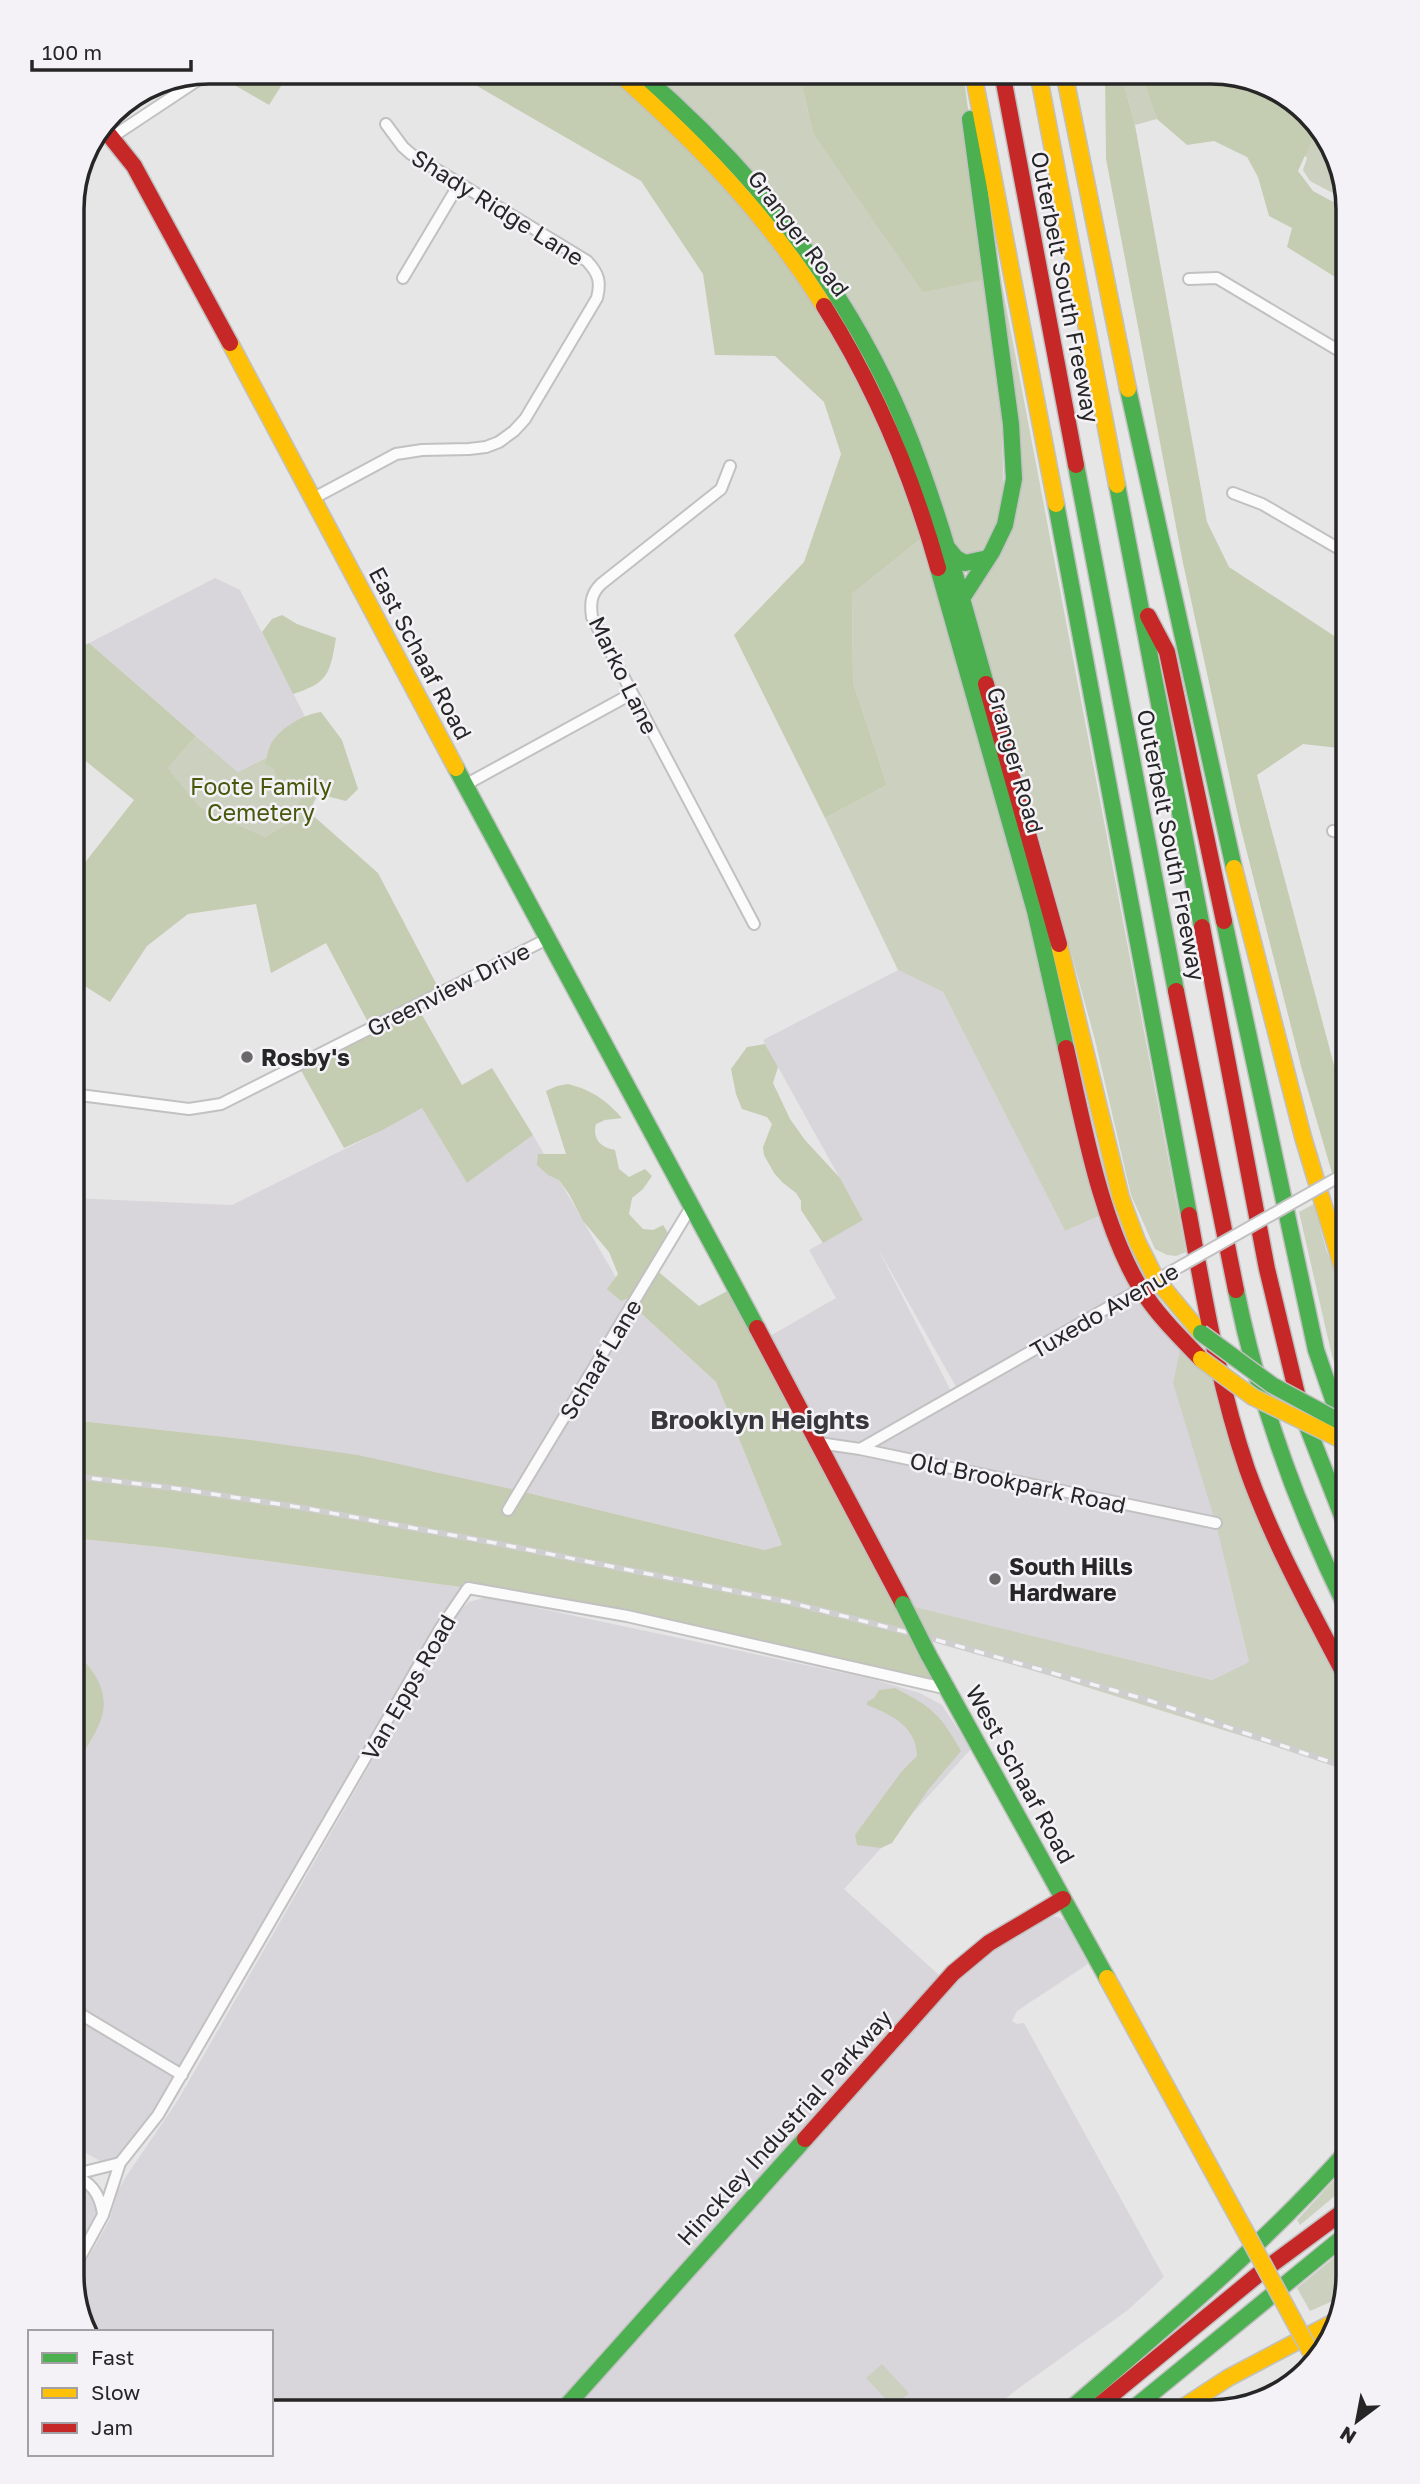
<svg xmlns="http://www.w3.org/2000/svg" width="1420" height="2484" viewBox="0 0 1420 2484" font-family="'Golos Text',sans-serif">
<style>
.built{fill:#d9d6db;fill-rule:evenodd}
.green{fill:#cbd0bf}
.forest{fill:#c4ccb2}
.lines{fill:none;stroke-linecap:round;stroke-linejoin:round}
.street-casing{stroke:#c1c1c2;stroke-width:14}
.fast-casing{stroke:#c1c1c2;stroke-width:19}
.slow-casing{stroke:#c1c1c2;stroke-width:19}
.jam-casing{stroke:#c1c1c2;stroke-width:19}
.street{stroke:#fbfbfb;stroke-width:10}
.fast{stroke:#4caf50;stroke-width:16}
.slow{stroke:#ffc107;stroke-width:16}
.jam{stroke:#c62828;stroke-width:16}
.rail-casing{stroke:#cececf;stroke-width:6}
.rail{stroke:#f4f2f6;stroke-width:3.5;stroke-dasharray:10;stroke-linecap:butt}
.street-bridge-casing{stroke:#c1c1c2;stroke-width:14;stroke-linecap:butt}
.fast-bridge-casing{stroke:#c1c1c2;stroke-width:19;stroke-linecap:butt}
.slow-bridge-casing{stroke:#c1c1c2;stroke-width:19;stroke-linecap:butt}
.street-bridge{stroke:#fbfbfb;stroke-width:10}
.fast-bridge{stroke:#4caf50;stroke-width:16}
.slow-bridge{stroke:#ffc107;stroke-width:16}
.poi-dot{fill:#6a696a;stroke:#f4f2f6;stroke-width:2.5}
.labels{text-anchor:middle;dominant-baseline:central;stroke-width:5;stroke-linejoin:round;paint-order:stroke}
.street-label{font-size:23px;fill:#262627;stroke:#f4f2f6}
.park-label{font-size:23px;fill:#47580c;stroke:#f4f2f6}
.poi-label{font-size:23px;font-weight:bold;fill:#262627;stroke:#f4f2f6;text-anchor:start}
.quarter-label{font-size:26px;font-weight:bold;fill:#383739;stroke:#f4f2f6}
.rim{fill:none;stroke:#262627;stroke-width:3.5}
</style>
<rect width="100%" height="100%" fill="#e7e6e7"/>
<!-- built -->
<path class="built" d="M215,578L240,590L313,732L238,772L89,643Z
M898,970L943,992L1065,1231L1108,1212L1122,1250L1182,1341L1216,1523L1249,1662L1212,1680L903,1604L763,1340L836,1298L809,1250L863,1220L763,1040ZM877,1247L959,1392L953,1395Z
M422,1108L467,1183L533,1135L632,1305L716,1382L782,1545L766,1550L520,1491L243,1439L72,1420V1198L232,1205L383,1130Z
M72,1538L169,1548L468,1588L134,2148L109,2166L72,2145V1738L79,1727L72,1722Z
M486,1597L872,1679L920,1693L942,1705L971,1749L844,1889L950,1985L988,1951L1050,1916L1058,1917L1066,1922L1088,1964L1017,2011L1012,2021L1017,2024L1024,2023L1164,2277L1128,2310L1019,2388L989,2412H571L818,2134L807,2125L551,2412H271V2332H85L74,2283L110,2219L118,2191L125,2178L178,2100L455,1616L469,1602Z
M72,2183L78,2184L88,2190L96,2203L98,2212L72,2257Z"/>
<!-- green -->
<path class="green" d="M658,72H799L813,133L991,278L999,345L1005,525L969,563L652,82Z
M1121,72H1140L1157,119L1135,125Z
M1287,95L1334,149L1346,200L1310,181L1303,170L1307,158L1270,120Z
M1001,280L1186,1252L1176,1256L1167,1255L1155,1249L1131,1195L1095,1040L1024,782L985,658L972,598L1010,533Z
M928,533L1108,1212L1065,1231L943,992L898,970L825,818L887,785L853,682L852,594Z
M196,736L238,772L273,754L309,812L265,837L199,806L168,768Z
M1314,1204L1326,1249L1348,1302V1400L1332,1356L1299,1212Z
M1182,1341L1212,1369L1230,1418L1348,1681V1769L930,1638L917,1633L903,1604L1212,1680L1249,1662L1216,1524L1173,1383Z
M1348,2165V2185L1300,2225L1297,2220Z
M1348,2246V2275L1342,2297L1310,2311L1297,2288Z
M882,2364L909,2393L893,2407L866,2378Z"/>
<!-- forest -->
<path class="forest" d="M212,72H290L269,105Z
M453,72H617L676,122L831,314L928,533L852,594L853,682L887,785L825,818L734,635L804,562L841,454L824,402L775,356L715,355L703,274L641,181Z
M799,72H963L991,278L923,292L813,133Z
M1105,72H1121L1135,125L1207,522L1229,567L1348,645V749L1303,744L1257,775L1348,1118V1222L1334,1180L1302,1070L1240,825L1183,563L1106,159Z
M1140,72H1220L1287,95L1317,129L1298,171L1313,191L1348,210V285L1287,247L1292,228L1269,216L1258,177L1247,157L1214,141L1187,145L1157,119Z
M282,615L297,624L336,638C330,674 328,683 293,694L262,632L272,619Z
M89,643L196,736L168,768L199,806L265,837L308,812L301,809L298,805L304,791H296L286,797L277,792L275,784L278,779L274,769L265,764C267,757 268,748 272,742C282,727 304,714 321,712L342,740L358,789L346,801L318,794L309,812L378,873L441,993L417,1006L462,1085L492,1068L533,1135L467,1183L422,1108L383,1130L344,1148L298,1065L371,1028L326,943L271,973L256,904L188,914L147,946L110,1002L72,978V879L134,800L72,750V652Z
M765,1044L778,1067L773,1083L790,1119L805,1140L840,1178L863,1220L823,1243L801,1210V1201L796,1193L782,1182L774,1173L764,1155L763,1147L772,1124L767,1117L742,1109L736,1094L731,1069L747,1047Z
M568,1084C592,1090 606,1100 622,1118L605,1120L596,1124C592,1139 601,1148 615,1150L619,1169L629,1177L645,1169L652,1176L643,1189L632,1198L629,1214L643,1229L653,1230L663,1225L668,1233L629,1298L621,1301L607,1289L618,1274L609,1252L583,1221L569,1194L559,1180L548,1175L537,1165L538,1154H566L546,1091L557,1086Z
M654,1268L699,1306L735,1287L948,1689L627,1616L468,1588L169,1548L72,1538V1420L243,1439L358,1455L520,1491L765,1550L782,1545L716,1382L632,1305Z
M86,1663C122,1706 96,1730 72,1771V1687Z
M895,1688C932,1707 941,1715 961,1751L928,1790L892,1843L881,1848L857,1845L855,1835L902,1771L917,1756C916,1726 892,1715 867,1705V1702L874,1698L879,1690Z"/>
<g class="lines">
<defs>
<path id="street" d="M112,137L210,72
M403,278L459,184
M1189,279L1217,278L1348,356
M730,466L721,489L601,584C591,594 590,603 592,617L754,924
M1233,493L1262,504L1348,554
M314,498L396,454L422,450L469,449L486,447L499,442L514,431L525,419L597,298C601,282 599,274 587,261L411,154L403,147L386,124
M465,785L631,694
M1333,831L1348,833
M72,1094L189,1109L221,1104L547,939
M819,1443L860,1449L1216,1523
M860,1449L1181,1266
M508,1510L691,1207
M72,2009L182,2075
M72,2175L120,2163L158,2115L440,1629L468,1588L627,1616L948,1689
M72,2175C91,2181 100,2194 103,2214
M72,2272L103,2215L120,2163"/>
<path id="fast" d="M639,72C751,168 845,284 903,421C938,506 961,596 986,684
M1128,389L1234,868
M1076,465L1176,991
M1117,485L1202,927
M1056,504L1189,1215
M947,547L956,558L965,563L988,558
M938,568L1035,911L1066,1048
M956,631L961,600L992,552L1005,525L1014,479L1011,424L970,119
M456,768L757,1328
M1224,921L1316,1350L1346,1437
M1236,1290C1259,1403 1297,1508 1348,1611
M1298,1398L1302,1413L1348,1531
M928,1654L1107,1978
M561,2412L805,2139
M1067,2412C1164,2328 1263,2246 1348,2150
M1129,2412L1348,2233"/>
<path id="slow" d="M617,72C696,142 768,216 824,306
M973,72L1056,504
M1038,72L1117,485
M1064,72L1128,389
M230,343L456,768
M1234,868L1303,1137L1348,1286
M1059,944L1121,1198L1137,1241L1156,1279L1201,1333
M1107,1978L1244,2229
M1176,2412L1228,2378L1334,2322"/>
<path id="jam" d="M1002,72L1076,465
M102,126L134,166L230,343
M824,306C875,387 912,475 938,568
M1148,616L1167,652L1224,921
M986,684L1059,944
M1202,927L1267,1269L1298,1398
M1176,991L1236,1290
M1066,1048C1083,1123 1101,1224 1141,1289C1158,1316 1180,1337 1201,1359
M1189,1215C1205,1301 1219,1387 1247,1469C1273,1543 1312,1612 1348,1681
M757,1328L903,1604
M805,2139L953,1973L989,1943L1063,1899
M1091,2412L1260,2273L1348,2208"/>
</defs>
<!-- street casing -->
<use href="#street" class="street-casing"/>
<!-- fast casing -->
<use href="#fast" class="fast-casing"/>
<!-- slow casing -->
<use href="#slow" class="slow-casing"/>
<!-- jam casing -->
<use href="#jam" class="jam-casing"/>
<!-- street -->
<use href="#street" class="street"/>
<!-- fast -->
<use href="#fast" class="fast"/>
<!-- slow -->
<use href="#slow" class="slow"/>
<!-- jam -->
<use href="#jam" class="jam"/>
<defs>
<path id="rail" d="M72,1476L173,1488L304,1508L495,1543L788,1602L930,1638L1151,1701L1348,1768"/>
</defs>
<!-- rail casing -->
<use href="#rail" class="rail-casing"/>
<!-- rail -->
<use href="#rail" class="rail"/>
<defs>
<path id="street-bridge" d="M1181,1266L1342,1175"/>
<path id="fast-bridge" d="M1201,1333L1272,1385L1348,1426
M903,1604L928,1654"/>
<path id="slow-bridge" d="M1201,1359L1253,1397L1348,1443
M1244,2229L1315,2360"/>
</defs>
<!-- street-bridge casing -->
<use href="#street-bridge" class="street-bridge-casing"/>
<!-- fast-bridge casing -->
<use href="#fast-bridge" class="fast-bridge-casing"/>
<!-- slow-bridge casing -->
<use href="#slow-bridge" class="slow-bridge-casing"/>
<!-- street-bridge -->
<use href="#street-bridge" class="street-bridge"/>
<!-- fast-bridge -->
<use href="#fast-bridge" class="fast-bridge"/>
<!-- slow-bridge -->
<use href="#slow-bridge" class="slow-bridge"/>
</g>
<!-- markers -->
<g class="poi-dot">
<circle cx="247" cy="1057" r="7"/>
<circle cx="995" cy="1579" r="7"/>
</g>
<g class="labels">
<!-- street labels -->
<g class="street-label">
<text transform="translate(498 207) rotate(32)">Shady Ridge Lane</text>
<text transform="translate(799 233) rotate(53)">Granger Road</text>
<text transform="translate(1066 287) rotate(79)">Outerbelt South Freeway</text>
<text transform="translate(421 653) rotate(62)">East Schaaf Road</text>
<text transform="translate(624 675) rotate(64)">Marko Lane</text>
<text transform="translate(1016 760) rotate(74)">Granger Road</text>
<text transform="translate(1172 845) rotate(79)">Outerbelt South Freeway</text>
<text transform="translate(448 989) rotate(-27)">Greenview Drive</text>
<text transform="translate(1104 1310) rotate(-30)">Tuxedo Avenue</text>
<text transform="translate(600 1359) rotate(-59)">Schaaf Lane</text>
<text transform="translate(1018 1482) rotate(12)">Old Brookpark Road</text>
<text transform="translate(408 1687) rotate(-60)">Van Epps Road</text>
<text transform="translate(1021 1774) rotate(61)">West Schaaf Road</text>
<text transform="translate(784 2127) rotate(-48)">Hinckley Industrial Parkway</text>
</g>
<!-- park labels -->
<g class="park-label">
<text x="261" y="786">Foote Family<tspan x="261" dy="26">Cemetery</tspan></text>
</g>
<!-- poi labels -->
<g class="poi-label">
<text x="261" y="1057">Rosby's</text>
<text x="1009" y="1566">South Hills<tspan x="1009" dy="26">Hardware</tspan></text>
</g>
<!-- quarter labels -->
<g class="quarter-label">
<text x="760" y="1419">Brooklyn Heights</text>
</g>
</g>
<!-- crop -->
<path d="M0 0H1420V2484H0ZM209 84H1211A125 125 0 0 1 1336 209V2275A125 125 0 0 1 1211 2400H209A125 125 0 0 1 84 2275V209A125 125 0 0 1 209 84Z" fill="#f4f2f6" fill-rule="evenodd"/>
<path class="rim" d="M209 84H1211A125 125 0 0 1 1336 209V2275A125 125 0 0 1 1211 2400H209A125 125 0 0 1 84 2275V209A125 125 0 0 1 209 84Z"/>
<!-- legend -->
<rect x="28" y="2330" width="245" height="126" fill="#f4f2f6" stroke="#a2a0a3" stroke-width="2"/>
<rect x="42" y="2353" width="35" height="10" fill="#4caf50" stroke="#a2a0a3" stroke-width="2"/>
<text x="91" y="2365" font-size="21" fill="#262627">Fast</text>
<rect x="42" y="2388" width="35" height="10" fill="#ffc107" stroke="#a2a0a3" stroke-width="2"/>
<text x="91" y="2400" font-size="21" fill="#262627">Slow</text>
<rect x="42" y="2423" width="35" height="10" fill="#c62828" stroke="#a2a0a3" stroke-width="2"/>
<text x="91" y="2435" font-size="21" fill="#262627">Jam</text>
<!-- north arrow -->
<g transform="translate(1357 2421) rotate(212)" stroke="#f4f2f6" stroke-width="5" paint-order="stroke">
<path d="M0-5L12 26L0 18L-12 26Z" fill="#262627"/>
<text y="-10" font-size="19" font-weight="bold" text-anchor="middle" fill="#262627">N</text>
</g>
<!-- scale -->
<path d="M32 60v10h159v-10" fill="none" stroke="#262627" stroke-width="3.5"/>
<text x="42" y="60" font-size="21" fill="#262627" stroke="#f4f2f6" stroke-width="5" paint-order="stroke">100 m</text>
</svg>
